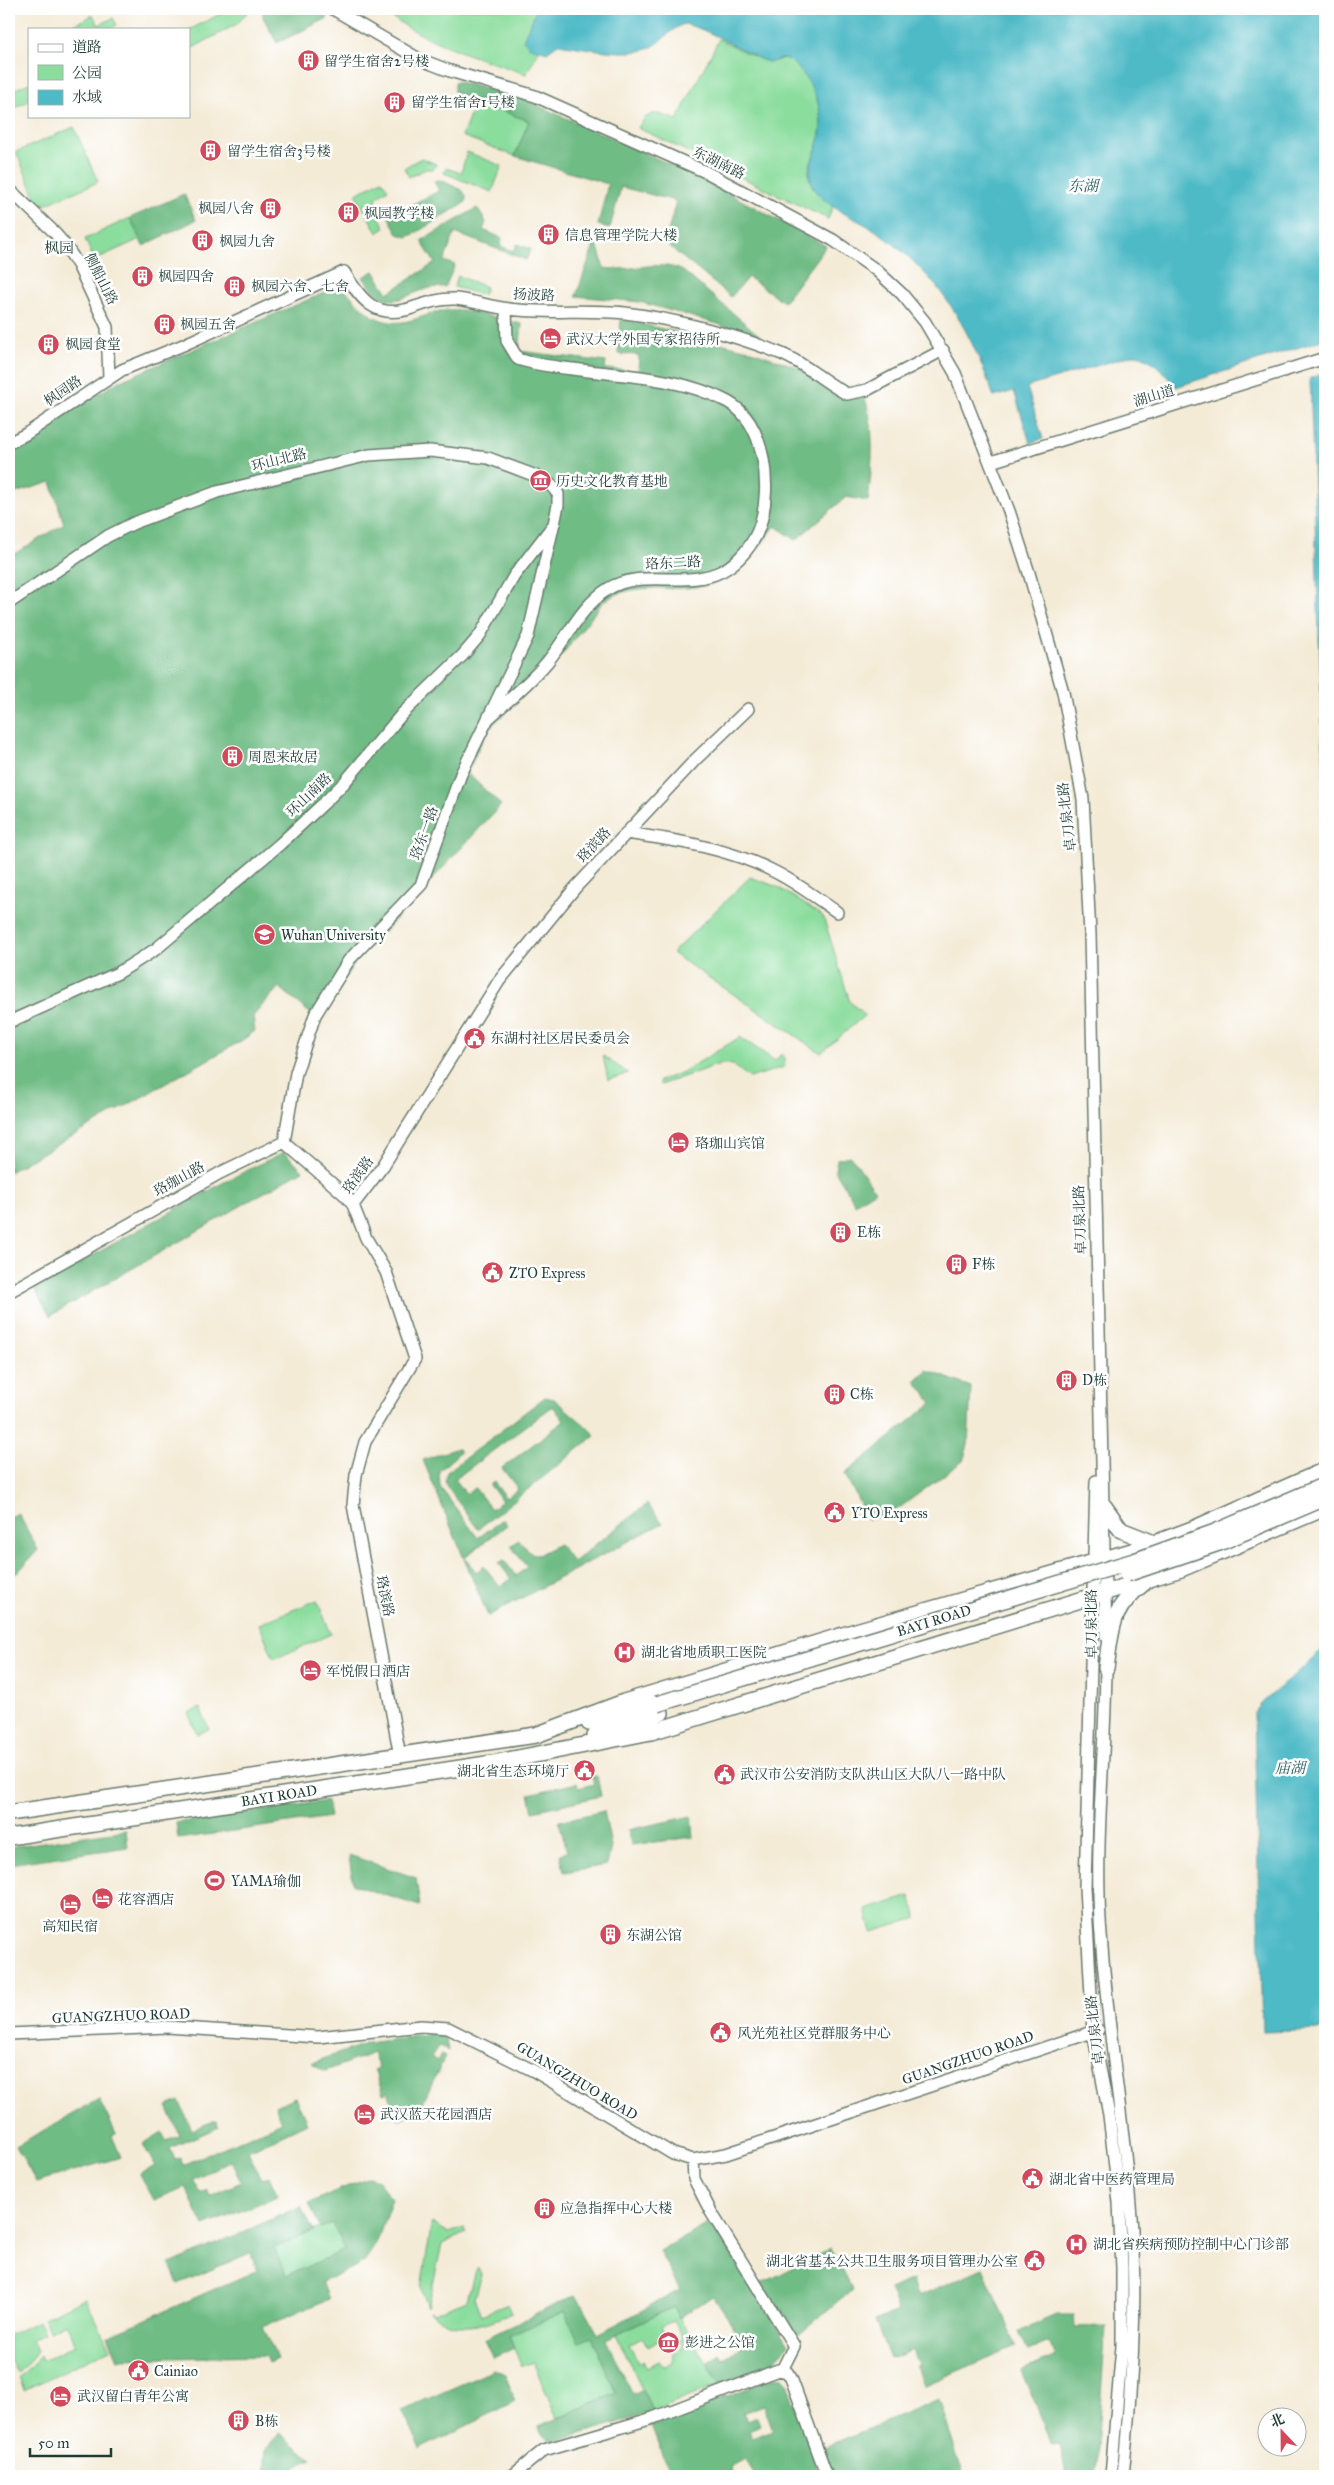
<svg xmlns="http://www.w3.org/2000/svg" width="1334" height="2485" viewBox="0 0 1334 2485" font-family="'IM FELL Great Primer','Noto Serif SC',serif">
<style>
.green{fill:#8bdd9e;stroke:#558d69;fill-rule:evenodd}
.forest{fill:#70bc85;stroke:#487c5c;fill-rule:evenodd}
.water{fill:#4dbac6;stroke:#367c7d}
.lines{fill:none;stroke-linecap:round;stroke-linejoin:round}
.minor-casing{stroke:#6a7a6d;stroke-width:14}
.major-casing{stroke:#6a7a6d;stroke-width:18}
.minor{stroke:#fff;stroke-width:11}
.major{stroke:#fff;stroke-width:15}
.major-bridge-casing{stroke:#6a7a6d;stroke-width:18;stroke-linecap:butt}
.major-bridge{stroke:#fff;stroke-width:15}
.labels{text-anchor:middle;dominant-baseline:central;stroke-width:5;stroke-linejoin:round;paint-order:stroke}
.poi-label{font-size:14px;fill:#1f3d34;stroke:#fff;text-anchor:start}
.street-label{font-size:14px;fill:#1f3d34;stroke:#fff}
.water-label{font-size:15px;font-style:italic;fill:#2d6260;stroke:#fff}
.neighbourhood-label{font-size:15px;fill:#1f3d34;stroke:#fff}
</style>
<rect width="100%" height="100%" fill="#fff"/>
<filter id="ink" filterUnits="userSpaceOnUse"><feTurbulence type="fractalNoise" baseFrequency=".02" numOctaves="2"/><feDisplacementMap in="SourceGraphic" scale="10" xChannelSelector="R" yChannelSelector="G"/><feConvolveMatrix kernelMatrix="1 2 1 2 8 2 1 2 1" color-interpolation-filters="sRGB"/></filter>
<filter id="wash" filterUnits="userSpaceOnUse"><feTurbulence type="fractalNoise" baseFrequency=".0096" numOctaves="4" result="noise"/><feDisplacementMap in="SourceGraphic" scale="20" xChannelSelector="R" yChannelSelector="G"/><feGaussianBlur stdDeviation="1.12" result="paint"/><feColorMatrix in="noise" values="0 0 0 0 0 0 0 0 0 0 0 0 0 0 0 0 0 1.4 0 .05"/><feComposite in="paint" operator="in"/></filter>
<g filter="url(#wash)">
<rect width="100%" height="100%" fill="#f4ebd7"/>
<!-- green -->
<path class="green" d="M223,9H250L237,24L189,50V30L224,12Z
M380,9H563L526,74C476,57 423,42 380,9Z
M93,15L99,25L113,18L117,25L109,29H66Z
M719,39C734,46 751,57 767,61C775,64 781,55 789,60C815,75 825,113 819,141C816,154 807,164 809,177C811,190 824,199 833,206L828,219L638,128C649,108 658,113 677,120Z
M29,83V101L9,110V92Z
M476,101L529,121L515,156L462,136Z
M74,127L98,182L40,207L16,152Z
M467,152L502,166L492,192L444,173L446,168L461,173Z
M421,158L436,164L434,169H426L409,177L404,168Z
M382,180L388,189L377,197L374,206L385,228L377,233L356,194Z
M130,218L140,239L94,260L85,239Z
M458,276L486,287L483,295L454,287Z
M750,877L778,887L823,916L850,1002L865,1015L821,1053L672,953Z
M740,1037L775,1061L781,1054L785,1060L784,1067L750,1078L733,1065L723,1063L660,1085L659,1081L683,1072Z
M603,1056L628,1073H629L608,1080Z
M317,1600L331,1634L274,1659L259,1624Z
M200,1708L209,1729L197,1734L188,1713Z
M910,1896L917,1918L872,1932L866,1910Z
M333,2222L345,2250L286,2276L274,2248Z
M432,2223L449,2233L464,2228L466,2233L442,2244L428,2307L421,2287Z
M478,2267L481,2274L474,2298L481,2315L508,2304L512,2313C483,2325 456,2336 430,2311L434,2313L467,2300L475,2270Z
M85,2298L110,2349L24,2390L19,2378L40,2356L42,2361L76,2345L66,2323L49,2331L43,2318Z
M673,2307L720,2384L653,2412L616,2335ZM674,2320L684,2338L680,2341L684,2347L673,2353L674,2358L672,2364L664,2366L658,2361L647,2367L643,2361L639,2363L629,2344L642,2337L648,2347L666,2337L661,2327Z
M566,2311L579,2342L592,2336L616,2393L557,2418L533,2362L522,2366L508,2336Z
M38,2321L44,2333L32,2340L37,2352L17,2374L9,2357V2335Z"/>
<!-- forest -->
<path class="forest" d="M263,9H314L328,18L277,43L263,17Z
M455,81L518,97L605,135L704,180L826,246L784,302L748,277L731,297L665,243L676,201L621,187L610,228L598,225L608,184L515,156L529,121L454,92Z
M440,180L462,190L466,196V202L414,234L407,237L398,234L386,212V206L389,204L394,213L439,191L434,181Z
M184,194L196,220L143,246L130,218Z
M477,208L486,222L483,230L502,238L500,246L514,251L517,244L531,249L526,260L455,233L444,261L455,265L445,287C406,285 394,323 363,277L374,271L388,293L435,263L421,241Z
M596,240L604,268C631,273 657,258 683,271L760,336L640,302L576,296Z
M342,285C360,308 379,330 412,320C426,316 438,310 453,310C476,310 500,320 522,324L519,351L606,362L605,369L638,371L639,355L618,354L621,319L749,350L800,368L841,397L865,398C876,432 872,466 868,501L846,497L796,540L775,526C760,546 747,566 725,578C687,600 639,575 603,602L554,665L487,730L467,773L501,805L354,964L318,1020L279,987L253,1016L255,1031L241,1041L9,1172V610L11,609L9,605V557L64,524L51,482L9,495V447L118,382Z
M284,1152L303,1170L50,1316L34,1288L228,1180Z
M849,1156L855,1161L875,1191L855,1204L835,1170L837,1159Z
M927,1370L971,1387L968,1445L963,1461L895,1511L868,1520L845,1474L932,1403L915,1381Z
M545,1397L554,1399L593,1432L595,1436L478,1529L447,1487L445,1480L447,1472ZM553,1406L564,1421L502,1468L518,1489L506,1498L494,1482L490,1485L502,1501L491,1509L475,1488L466,1494L455,1479Z
M457,1448L460,1452L439,1471L440,1487L478,1538L503,1519L507,1525L465,1557L476,1572L484,1566L500,1587L511,1579L499,1563L504,1560L516,1576L527,1567L511,1546L519,1540L529,1552L538,1555L559,1544L573,1562L647,1504L663,1523L488,1616L423,1460Z
M18,1513L38,1550L17,1573L9,1574V1518Z
M597,1776L601,1796L533,1811L529,1794L577,1783L578,1788L594,1784L592,1777Z
M327,1801L330,1817L178,1839L176,1823Z
M604,1811L611,1846L607,1865L564,1872L560,1854L567,1852L559,1821Z
M692,1816L694,1837L631,1845L628,1830Z
M126,1830L128,1847L9,1864V1847Z
M349,1855L416,1878L420,1906L353,1885Z
M441,2033L445,2035L448,2051L438,2046L431,2057L437,2061L441,2055L445,2057L419,2111L399,2120L388,2092L383,2094L374,2070L379,2068L373,2053L325,2071L312,2063L368,2043Z
M295,2097L307,2123L248,2151L261,2179L269,2176L278,2196L204,2226L185,2187L154,2200L140,2174L155,2166L143,2144L162,2132L166,2141L180,2136L167,2106L179,2101L192,2130L216,2120L219,2127L170,2148L175,2160L180,2158L183,2165L282,2122L275,2106ZM231,2161L241,2182L210,2196L207,2190L200,2193L193,2179Z
M99,2099L116,2134L112,2136L121,2157L36,2182L16,2146Z
M369,2177L377,2180L392,2199L376,2244L364,2262L322,2282L329,2299L263,2326L277,2359L268,2363L265,2356L118,2359L108,2336L258,2270L250,2253L178,2284L170,2264L302,2206L313,2231L274,2248L287,2276L345,2250L333,2223L320,2228L309,2203Z
M712,2222L789,2345L772,2362L720,2384L707,2363L720,2354L723,2359L745,2344L713,2296L679,2318L673,2307L606,2340L633,2395L643,2390L653,2412L554,2442C544,2439 541,2436 539,2426L616,2393L592,2337L579,2342L565,2311L509,2336L514,2348L493,2358L484,2339L576,2295L598,2334L680,2290L659,2251Z
M831,2248L852,2289L794,2339L760,2284Z
M983,2268L1016,2346L923,2386L916,2366L919,2365L913,2350L890,2359L875,2321L898,2311L889,2290L912,2280L919,2296Z
M1056,2315H1074L1075,2327L1106,2326L1095,2476H1066L1060,2444L1053,2445L1021,2371L1055,2356L1049,2342L1028,2351L1019,2331Z
M494,2370L505,2375L516,2401L420,2449L402,2410Z
M776,2377H782L786,2381L820,2476H753L755,2475L745,2459L730,2467L733,2475L730,2476H670L651,2426ZM764,2405L773,2430L752,2438L749,2430L760,2425L757,2417L746,2421L742,2413Z
M939,2400L964,2476H834L824,2447Z
M280,2433L311,2459L294,2468L298,2476H264L266,2448Z"/>
<!-- water -->
<path class="water" d="M537,9H1325V339L1176,387C1163,373 1152,355 1132,355L1027,387L1043,439L1030,443L1014,391L994,397C969,327 942,280 882,235C862,220 835,213 818,194C802,174 813,162 819,141C825,114 816,88 798,68C794,65 791,60 786,59C781,57 777,61 772,62C766,63 759,58 754,56C732,45 709,30 685,24C672,27 663,42 650,48C627,58 583,47 558,44L547,52L530,47L523,40Z
M1325,373V803L1310,378Z
M1325,1648V2030L1262,2032L1254,1713L1262,1703Z"/>
</g>
<g filter="url(#ink)">
<g class="lines">
<defs>
<path id="minor" d="M333,9L419,59L450,71L535,96L708,173L833,240L876,270L902,294L925,322L955,373L1009,511L1029,573L1063,692L1083,799L1090,934L1106,1637
M9,189L53,231L66,246L78,265L107,327L109,378
M9,443L26,434L122,370L183,345L344,272C361,300 376,320 412,308C427,303 441,298 456,299C474,301 491,307 508,309C547,314 587,309 625,313C675,319 736,335 782,354C806,364 824,382 847,394L867,390L943,350
M991,462L1325,358
M9,603L108,536L134,523L217,492L369,455L430,451L488,458L536,476L551,485L558,494V505L554,524L514,576L480,635L463,655L402,714L344,783L323,804L280,844L156,949L118,973L9,1022
M488,719C508,700 530,683 548,661C567,638 581,606 608,589C641,568 687,589 722,571C739,562 754,544 760,525C772,488 766,423 728,402C681,377 625,376 573,369C555,367 535,365 518,359L507,341L506,309
M626,833C675,840 728,848 773,871C796,882 816,898 837,912
M284,1142L296,1073L315,1015L349,960L421,885L461,774L528,636L553,527
M284,1142L345,1195L353,1205
M9,1292L220,1173L284,1142
M1096,1481L1085,1887L1093,2032L1109,2115L1119,2202L1122,2268V2346L1111,2476
M1106,1661C1106,1747 1095,1834 1100,1920C1106,2024 1125,2126 1132,2230C1137,2312 1131,2394 1123,2476
M400,1756L353,1505L356,1475L365,1442L415,1359L386,1272L366,1238L353,1205L383,1166L499,981L575,888L696,759L748,709
M9,2034L167,2027L318,2037L421,2026L448,2028L534,2071L673,2154L693,2160L726,2154L1098,2030
M693,2160L694,2179L711,2212L794,2346L782,2370
M512,2476L544,2450L653,2418L778,2370L787,2372L791,2378L827,2476"/>
<path id="major" d="M1104,1506L1121,1530L1154,1543
M1106,1668C1112,1627 1110,1609 1145,1582
M589,1723L657,1704
M595,1736L661,1713
M9,1813L536,1735L624,1702L856,1631L1139,1549L1195,1528L1325,1470
M9,1837L493,1763L651,1732L1181,1569L1325,1508"/>
</defs>
<!-- minor casing -->
<use href="#minor" class="minor-casing"/>
<!-- major casing -->
<use href="#major" class="major-casing"/>
<!-- minor -->
<use href="#minor" class="minor"/>
<!-- major -->
<use href="#major" class="major"/>
<defs>
<path id="major-bridge" d="M1127,1574L1219,1543L1325,1498
M657,1704L1134,1561L1215,1532L1325,1485"/>
</defs>
<!-- major-bridge casing -->
<use href="#major-bridge" class="major-bridge-casing"/>
<!-- major-bridge -->
<use href="#major-bridge" class="major-bridge"/>
</g>
</g>
<!-- icons -->
<defs>
<symbol id="building-disc" viewBox="-11 -11 22 22"><circle r="9.5" fill="#d1495b" stroke="#fff"/><path d="M-4-6H4V6H1V3H-1V6H-4ZM-2.5-4.3h1.7v1.8h-1.7ZM.8-4.3h1.7v1.8H.8ZM-2.5-1h1.7V.8h-1.7ZM.8-1h1.7V.8H.8Z" fill="#fff"/></symbol>
<symbol id="hotel-disc" viewBox="-11 -11 22 22"><circle r="9.5" fill="#d1495b" stroke="#fff"/><path d="M-6-4.5h1.5V1H6V5H4.5V3h-9V5H-6ZM-4 0a1.8 1.8 0 1 1 3.6 0ZM.5 0V-2.5h3Q6-2.5 6 0Z" fill="#fff"/></symbol>
<symbol id="museum-disc" viewBox="-11 -11 22 22"><circle r="9.5" fill="#d1495b" stroke="#fff"/><path d="M0-6L6-3V-2H-6V-3ZM-5-1h2V3h-2ZM-1-1h2V3h-2ZM3-1h2V3H3ZM-6 4H6V6H-6Z" fill="#fff"/></symbol>
<symbol id="university-disc" viewBox="-11 -11 22 22"><circle r="9.5" fill="#d1495b" stroke="#fff"/><path d="M0-5L7-2L0 1L-7-2ZM-4 1L0 2.5L4 1V4Q0 6-4 4Z" fill="#fff"/></symbol>
<symbol id="civic-disc" viewBox="-11 -11 22 22"><circle r="9.5" fill="#d1495b" stroke="#fff"/><path d="M-.6-6.5H3V-4.5H.6V-3L4-1V1h2V6H-6V1h2V-1L-.6-3ZM-1.2 2.5V6h2.4V2.5Z" fill="#fff"/></symbol>
<symbol id="hospital-disc" viewBox="-11 -11 22 22"><circle r="9.5" fill="#d1495b" stroke="#fff"/><path d="M-5-5h3v3.5h4V-5h3V5h-3V1.5h-4V5h-3Z" fill="#fff"/></symbol>
<symbol id="stadium-disc" viewBox="-11 -11 22 22"><circle r="9.5" fill="#d1495b" stroke="#fff"/><path d="M0-5a6.5 5 0 1 0 0 10a6.5 5 0 1 0 0-10ZM-3.5-1.8h7v3.6h-7Z" fill="#fff"/></symbol>
</defs>
<g fill-rule="evenodd">
<use href="#building-disc" x="296" y="48" width="25" height="25"/>
<use href="#building-disc" x="382" y="90" width="25" height="25"/>
<use href="#building-disc" x="198" y="138" width="25" height="25"/>
<use href="#building-disc" x="258" y="196" width="25" height="25"/>
<use href="#building-disc" x="336" y="200" width="25" height="25"/>
<use href="#building-disc" x="536" y="222" width="25" height="25"/>
<use href="#building-disc" x="190" y="228" width="25" height="25"/>
<use href="#building-disc" x="130" y="264" width="25" height="25"/>
<use href="#building-disc" x="222" y="274" width="25" height="25"/>
<use href="#building-disc" x="152" y="312" width="25" height="25"/>
<use href="#hotel-disc" x="538" y="326" width="25" height="25"/>
<use href="#building-disc" x="36" y="332" width="25" height="25"/>
<use href="#museum-disc" x="528" y="468" width="25" height="25"/>
<use href="#building-disc" x="220" y="744" width="25" height="25"/>
<use href="#university-disc" x="252" y="922" width="25" height="25"/>
<use href="#civic-disc" x="462" y="1026" width="25" height="25"/>
<use href="#hotel-disc" x="666" y="1130" width="25" height="25"/>
<use href="#building-disc" x="828" y="1220" width="25" height="25"/>
<use href="#building-disc" x="944" y="1252" width="25" height="25"/>
<use href="#civic-disc" x="480" y="1260" width="25" height="25"/>
<use href="#building-disc" x="1054" y="1368" width="25" height="25"/>
<use href="#building-disc" x="822" y="1382" width="25" height="25"/>
<use href="#civic-disc" x="822" y="1500" width="25" height="25"/>
<use href="#hospital-disc" x="612" y="1640" width="25" height="25"/>
<use href="#hotel-disc" x="298" y="1658" width="25" height="25"/>
<use href="#civic-disc" x="572" y="1758" width="25" height="25"/>
<use href="#civic-disc" x="712" y="1762" width="25" height="25"/>
<use href="#stadium-disc" x="202" y="1868" width="25" height="25"/>
<use href="#hotel-disc" x="90" y="1886" width="25" height="25"/>
<use href="#hotel-disc" x="58" y="1892" width="25" height="25"/>
<use href="#building-disc" x="598" y="1922" width="25" height="25"/>
<use href="#civic-disc" x="708" y="2020" width="25" height="25"/>
<use href="#hotel-disc" x="352" y="2102" width="25" height="25"/>
<use href="#civic-disc" x="1020" y="2166" width="25" height="25"/>
<use href="#building-disc" x="532" y="2196" width="25" height="25"/>
<use href="#hospital-disc" x="1064" y="2232" width="25" height="25"/>
<use href="#civic-disc" x="1022" y="2248" width="25" height="25"/>
<use href="#museum-disc" x="656" y="2330" width="25" height="25"/>
<use href="#civic-disc" x="126" y="2358" width="25" height="25"/>
<use href="#hotel-disc" x="48" y="2384" width="25" height="25"/>
<use href="#building-disc" x="226" y="2408" width="25" height="25"/>
</g>
<g class="labels">
<!-- poi labels -->
<g class="poi-label">
<text x="324" y="61">留学生宿舍2号楼</text>
<text x="411" y="102">留学生宿舍1号楼</text>
<text x="227" y="151">留学生宿舍3号楼</text>
<text x="254" y="208" text-anchor="end">枫园八舍</text>
<text x="364" y="213">枫园教学楼</text>
<text x="565" y="235">信息管理学院大楼</text>
<text x="219" y="241">枫园九舍</text>
<text x="158" y="276">枫园四舍</text>
<text x="251" y="286">枫园六舍、七舍</text>
<text x="180" y="324">枫园五舍</text>
<text x="566" y="339">武汉大学外国专家招待所</text>
<text x="65" y="344">枫园食堂</text>
<text x="556" y="481">历史文化教育基地</text>
<text x="248" y="757">周恩来故居</text>
<text x="281" y="935">Wuhan University</text>
<text x="490" y="1038">东湖村社区居民委员会</text>
<text x="695" y="1143">珞珈山宾馆</text>
<text x="857" y="1232">E栋</text>
<text x="972" y="1264">F栋</text>
<text x="509" y="1273">ZTO Express</text>
<text x="1082" y="1380">D栋</text>
<text x="850" y="1394">C栋</text>
<text x="851" y="1513">YTO Express</text>
<text x="641" y="1652">湖北省地质职工医院</text>
<text x="326" y="1671">军悦假日酒店</text>
<text x="569" y="1771" text-anchor="end">湖北省生态环境厅</text>
<text x="740" y="1774">武汉市公安消防支队洪山区大队八一路中队</text>
<text x="231" y="1881">YAMA瑜伽</text>
<text x="118" y="1899">花容酒店</text>
<text x="70" y="1926" text-anchor="middle">高知民宿</text>
<text x="626" y="1935">东湖公馆</text>
<text x="737" y="2033">风光苑社区党群服务中心</text>
<text x="380" y="2114">武汉蓝天花园酒店</text>
<text x="1049" y="2179">湖北省中医药管理局</text>
<text x="560" y="2208">应急指挥中心大楼</text>
<text x="1093" y="2244">湖北省疾病预防控制中心门诊部</text>
<text x="1018" y="2261" text-anchor="end">湖北省基本公共卫生服务项目管理办公室</text>
<text x="685" y="2342">彭进之公馆</text>
<text x="154" y="2371">Cainiao</text>
<text x="77" y="2396">武汉留白青年公寓</text>
<text x="255" y="2421">B栋</text>
</g>
<!-- street labels -->
<g class="street-label">
<text transform="translate(719 163) rotate(26)">东湖南路</text>
<text transform="translate(101 279) rotate(63)">侧船山路</text>
<text transform="translate(534 295) rotate(3)">扬波路</text>
<text transform="translate(63 391) rotate(-34)">枫园路</text>
<text transform="translate(1154 396) rotate(-17)">湖山道</text>
<text transform="translate(279 460) rotate(-14)">环山北路</text>
<text transform="translate(673 563) rotate(-3)">珞东二路</text>
<text transform="translate(309 795) rotate(-44)">环山南路</text>
<text transform="translate(1067 817) rotate(-97)">卓刀泉北路</text>
<text transform="translate(424 833) rotate(-70)">珞东一路</text>
<text transform="translate(594 845) rotate(-47)">珞滨路</text>
<text transform="translate(358 1175) rotate(-54)">珞滨路</text>
<text transform="translate(179 1179) rotate(-29)">珞珈山路</text>
<text transform="translate(1080 1220) rotate(-92)">卓刀泉北路</text>
<text transform="translate(385 1596) rotate(79)">珞滨路</text>
<text transform="translate(934 1621) rotate(-17)">BAYI ROAD</text>
<text transform="translate(1091 1624) rotate(-90)">卓刀泉北路</text>
<text transform="translate(279 1796) rotate(-9)">BAYI ROAD</text>
<text transform="translate(121 2016) rotate(-2)">GUANGZHUO ROAD</text>
<text transform="translate(1095 2030) rotate(-97)">卓刀泉北路</text>
<text transform="translate(968 2058) rotate(-19)">GUANGZHUO ROAD</text>
<text transform="translate(577 2081) rotate(31)">GUANGZHUO ROAD</text>
</g>
<!-- water labels -->
<g class="water-label">
<text x="1083" y="186">东湖</text>
<text x="1290" y="1768">庙湖</text>
</g>
<!-- neighbourhood labels -->
<g class="neighbourhood-label">
<text x="59" y="248">枫园</text>
</g>
</g>
<!-- margin -->
<rect width="1334" height="2485" fill="none" stroke="#fff" stroke-width="30"/>
<!-- legend -->
<rect x="28" y="28" width="162" height="90" fill="#ffffff" stroke="#a5b1ae"/>
<rect x="38" y="44" width="25" height="8" fill="#ffffff" stroke="#a5b1ae"/>
<text x="72" y="52" font-size="15" fill="#1f3d34">道路</text>
<rect x="38" y="65" width="25" height="15" fill="#8bdd9e" stroke="#a5b1ae"/>
<text x="72" y="78" font-size="15" fill="#1f3d34">公园</text>
<rect x="38" y="90" width="25" height="15" fill="#4dbac6" stroke="#a5b1ae"/>
<text x="72" y="102" font-size="15" fill="#1f3d34">水域</text>
<!-- north arrow -->
<g transform="translate(1282 2432) rotate(338)"><circle r="24" fill="#ffffff" stroke="#a5b1ae"/>
<path d="M0-4L9 19L0 12L-9 19Z" fill="#d1495b"/>
<text y="-8" font-size="14" font-weight="bold" text-anchor="middle" fill="#1f3d34">北</text>
</g>
<!-- scale -->
<path d="M30 2448v8h81v-8" fill="none" stroke="#1f3d34" stroke-width="2.5"/>
<text x="38" y="2448" font-size="15" fill="#1f3d34" stroke="#ffffff" stroke-width="4" paint-order="stroke">50 m</text>
</svg>
